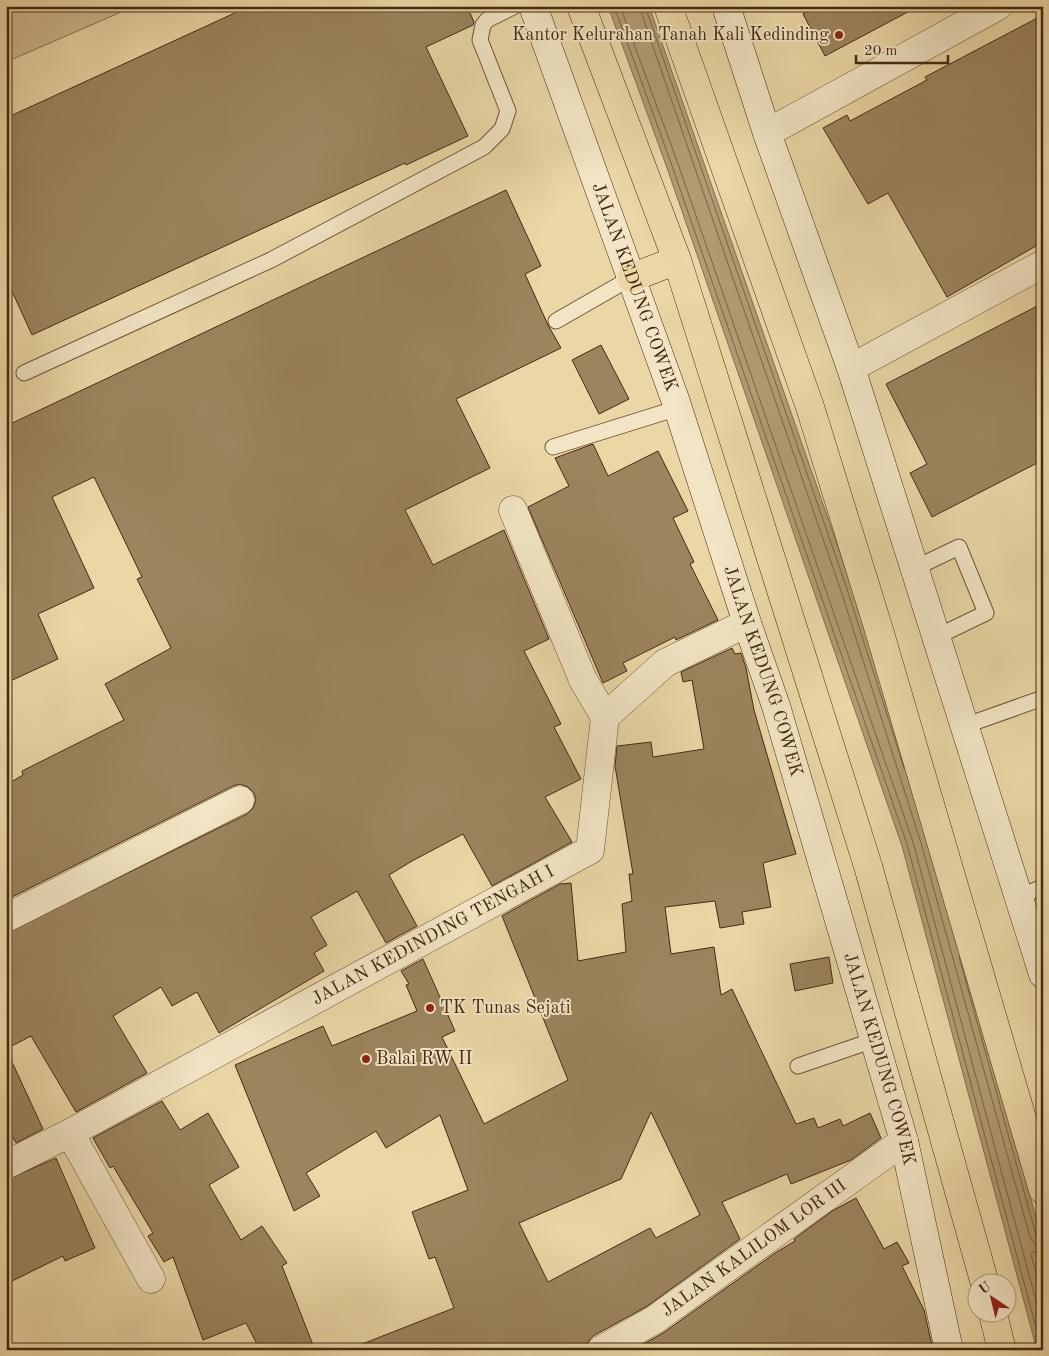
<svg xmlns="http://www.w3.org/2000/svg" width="1049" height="1356" viewBox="0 0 1049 1356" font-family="'Old Standard TT',serif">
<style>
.green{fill:#cfba8d;stroke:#8a724f}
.water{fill:#b29c73;stroke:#866e4c}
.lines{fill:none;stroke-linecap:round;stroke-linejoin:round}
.shore{stroke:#7b6342;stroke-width:1}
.building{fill:#9b845e;stroke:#442a11;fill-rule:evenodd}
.lane-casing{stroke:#6e5536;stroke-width:17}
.street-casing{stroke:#6e5536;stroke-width:29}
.secondary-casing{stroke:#442a11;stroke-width:29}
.highway-casing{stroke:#442a11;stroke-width:29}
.lane{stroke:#f2e5c5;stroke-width:15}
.street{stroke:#f2e5c5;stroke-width:28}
.secondary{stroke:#f2e5c5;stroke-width:28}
.highway{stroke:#ebd7a6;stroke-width:28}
.poi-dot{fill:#8f2418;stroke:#f2e5c5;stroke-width:2}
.labels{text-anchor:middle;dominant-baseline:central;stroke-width:4;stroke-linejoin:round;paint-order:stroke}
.poi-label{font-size:18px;fill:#442a11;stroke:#f2e5c5;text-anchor:start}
.street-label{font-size:18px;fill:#442a11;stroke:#f2e5c5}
</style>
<rect width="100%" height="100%" fill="#ebd7a6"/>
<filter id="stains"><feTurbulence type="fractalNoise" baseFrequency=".004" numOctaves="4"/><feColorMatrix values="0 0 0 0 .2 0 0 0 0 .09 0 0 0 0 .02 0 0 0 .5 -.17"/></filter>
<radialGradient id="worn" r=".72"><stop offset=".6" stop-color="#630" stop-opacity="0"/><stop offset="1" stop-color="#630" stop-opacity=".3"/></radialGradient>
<!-- green -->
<path class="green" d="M6,6H135L6,62Z"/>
<!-- water -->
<path class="water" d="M608,6H649L852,587L932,840L1043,1243V1350H1037L902,846L666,165Z"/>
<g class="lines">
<!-- shore -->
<path class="shore" d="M614,6L671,163L907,844L1042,1350
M620,6L677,161L913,842L1043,1327
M639,6L841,591L921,843L1030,1237L1035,1244L1043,1246
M645,6L847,589L904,768
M959,957L1036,1235L1043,1240
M1043,1253L1033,1252L1031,1254L1043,1298"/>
</g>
<!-- building -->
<path class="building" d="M250,6H467L474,22L473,25L426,47L468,136L406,165L405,163L32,335L6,278V118Z
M818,6H919L825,56L803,14Z
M1043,15V242L947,297L888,193L868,204L823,128L847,115L850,121L927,80L925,77Z
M506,190L541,266L525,274L548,325L561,348L456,399L490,468L405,510L433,565L504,530L549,639L524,651L561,724L554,727L581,779L545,797L572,842L492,886L463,834L412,861L389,875L417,926L386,943L357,891L311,917L327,945L314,953L324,971L219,1033L197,992L172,1006L161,987L113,1016L147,1073L76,1112L31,1036L6,1049V933L247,814L253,808L256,800L254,793L248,787L240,784L233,786L6,900V785L23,775L22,771L124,720L105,684L171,648L137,579L142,577L94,477L52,497L94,588L38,614L58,659L6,683V426Z
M1043,303V460L932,517L910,473L927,464L886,384Z
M601,345L629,399L599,414L572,360Z
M593,444L608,476L658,451L688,511L673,518L694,562L690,564L718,620L676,640L675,637L623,663L627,671L603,683L528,507L569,486L555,458Z
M732,648L735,654L741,653L746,668L754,710L796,854L763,863L771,907L742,912L744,924L720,928L715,901L665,907L671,954L714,947L721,995L732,989L796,1124L814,1118L818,1128L840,1119L843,1126L870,1113L881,1138L851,1160L791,1184L787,1174L722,1202L740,1239L646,1307L593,1336L588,1342L585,1350H352V1348L454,1308L435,1257L429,1259L412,1212L468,1190L440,1115L386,1148L376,1131L306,1173L320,1196L294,1211L235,1065L323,1026L332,1046L417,1011L406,985L409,984L401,971L423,959L455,1031L442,1037L484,1124L568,1080L502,916L560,884L571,883L578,961L626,952L622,904L632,901L629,874H633L615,766L617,746L651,742L653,757L704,749L692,680L683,682L681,672ZM651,1112L700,1215L656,1238L650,1228L548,1282L519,1223L621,1179Z
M829,957L833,983L795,991L790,964Z
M6,1049L43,1129L16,1143L6,1124Z
M162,1101L180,1130L208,1113L239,1167L209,1185L241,1240L262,1226L287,1263L282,1266L315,1350H260L246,1323L203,1340L173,1257L164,1262L148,1236L153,1233L113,1166L110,1168L93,1138Z
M56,1158L95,1248L65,1261L63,1256L6,1284V1180Z
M856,1198L884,1249L897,1242L909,1263L902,1266L924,1310L933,1350H633L663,1333L775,1253L795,1241L794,1239L832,1211Z"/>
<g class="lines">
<defs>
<path id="lane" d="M556,321L631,278
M24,373L271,260L484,147L502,129L508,111L480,40L483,25L487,20L515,6
M553,447L678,408
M913,569L959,547L986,613L936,637
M964,726L1043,698
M1018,897L1043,887
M798,1066L874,1040"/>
<g id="street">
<path d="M767,133L998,6"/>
<path d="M851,368L1043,264"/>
<path d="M513,510L583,680L605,717"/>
<path d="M6,918L240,800"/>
<path d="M70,1133L151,1279"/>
<path id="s1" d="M6,1165L70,1133L590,850L605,717L665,663L747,623"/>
<path id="s2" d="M601,1350L654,1320L904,1141"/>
</g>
<g id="secondary">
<path id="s3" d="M533,6L676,402L747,623L776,706L904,1141L949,1350"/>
<path d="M726,6L767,133L851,368L1043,974"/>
</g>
<path id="highway" d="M581,6L677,260L868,866L985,1284
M668,6L810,407L879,630L1043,1190
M631,278L677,260
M993,1314L1002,1350"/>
</defs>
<!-- lane casing -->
<use href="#lane" class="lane-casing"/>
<!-- street casing -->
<use href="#street" class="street-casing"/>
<!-- secondary casing -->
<use href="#secondary" class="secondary-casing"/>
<!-- highway casing -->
<use href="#highway" class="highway-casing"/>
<!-- lane -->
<use href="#lane" class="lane"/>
<!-- street -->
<use href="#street" class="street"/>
<!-- secondary -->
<use href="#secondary" class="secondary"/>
<!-- highway -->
<use href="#highway" class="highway"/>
</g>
<!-- markers -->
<g class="poi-dot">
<circle cx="839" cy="35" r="5"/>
<circle cx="430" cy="1008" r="5"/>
<circle cx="366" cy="1059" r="5"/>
</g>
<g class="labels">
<!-- poi labels -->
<g class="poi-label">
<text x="829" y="35" text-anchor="end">Kantor Kelurahan Tanah Kali Kedinding</text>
<text x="440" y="1008">TK Tunas Sejati</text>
<text x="376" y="1059">Balai RW II</text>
</g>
<!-- street labels -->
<g class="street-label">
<text stroke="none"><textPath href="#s3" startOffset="299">JALAN KEDUNG COWEK</textPath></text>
<text stroke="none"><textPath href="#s3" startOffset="704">JALAN KEDUNG COWEK</textPath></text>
<text stroke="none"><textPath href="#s1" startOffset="485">JALAN KEDINDING TENGAH I</textPath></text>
<text stroke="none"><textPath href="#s3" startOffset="1109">JALAN KEDUNG COWEK</textPath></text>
<text stroke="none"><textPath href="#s2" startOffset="184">JALAN KALILOM LOR III</textPath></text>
</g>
</g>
<!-- margin -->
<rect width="1049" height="1356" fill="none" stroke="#ebd7a6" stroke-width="25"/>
<rect x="8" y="8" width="1034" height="1341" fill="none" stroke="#442a11" stroke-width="2.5"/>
<rect x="12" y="12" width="1024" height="1331" fill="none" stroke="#442a11"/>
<!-- north arrow -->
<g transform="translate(992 1298) rotate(325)"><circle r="24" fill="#f2e5c5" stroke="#ac9a7d"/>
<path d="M0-4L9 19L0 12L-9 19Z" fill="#8f2418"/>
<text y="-8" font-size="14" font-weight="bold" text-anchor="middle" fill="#442a11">U</text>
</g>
<!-- scale -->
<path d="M856 55v8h92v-8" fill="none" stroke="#442a11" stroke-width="2.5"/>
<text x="864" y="55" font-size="15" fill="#442a11" stroke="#f2e5c5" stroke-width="4" paint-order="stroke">20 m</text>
<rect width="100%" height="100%" filter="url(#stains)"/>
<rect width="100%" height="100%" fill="url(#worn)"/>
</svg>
